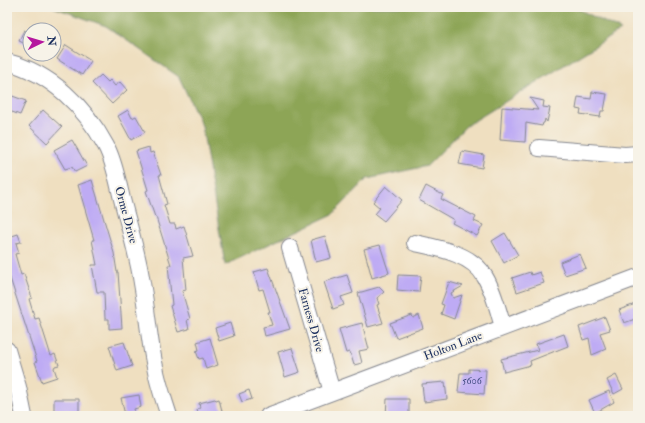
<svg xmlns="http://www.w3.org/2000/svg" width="645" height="423" viewBox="0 0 645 423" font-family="'IM FELL Double Pica',serif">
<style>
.forest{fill:#8da556;stroke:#546a5a}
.building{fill:#beabf4}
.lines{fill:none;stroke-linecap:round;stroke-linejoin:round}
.minor-casing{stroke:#85878f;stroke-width:18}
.minor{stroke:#fff;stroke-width:16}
.labels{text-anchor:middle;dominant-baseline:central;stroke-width:4;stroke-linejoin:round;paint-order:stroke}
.number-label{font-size:10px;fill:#444e84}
.street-label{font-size:12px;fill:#1b2f5e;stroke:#f7f3e8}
</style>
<rect width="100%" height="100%" fill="#f7f3e8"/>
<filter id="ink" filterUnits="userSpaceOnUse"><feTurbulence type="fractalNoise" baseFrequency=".025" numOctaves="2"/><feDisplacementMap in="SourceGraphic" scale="8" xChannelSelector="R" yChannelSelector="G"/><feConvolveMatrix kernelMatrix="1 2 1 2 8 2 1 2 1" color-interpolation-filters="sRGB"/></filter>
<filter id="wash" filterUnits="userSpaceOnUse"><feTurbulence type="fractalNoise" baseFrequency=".012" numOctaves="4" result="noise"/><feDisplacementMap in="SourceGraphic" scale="16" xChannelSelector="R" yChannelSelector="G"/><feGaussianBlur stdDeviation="0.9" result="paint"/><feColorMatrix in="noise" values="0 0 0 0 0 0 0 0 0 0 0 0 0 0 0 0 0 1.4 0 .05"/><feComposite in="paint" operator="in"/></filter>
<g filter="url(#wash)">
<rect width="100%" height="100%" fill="#efdfc0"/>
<!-- forest -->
<path class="forest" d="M53,7H574L621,30L466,126L427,166L367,179L333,214L225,265L202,126L179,77L106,26Z"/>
<g id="blocks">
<!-- building -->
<path class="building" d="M24,30L30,33V46L19,41Z
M66,45L91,61L82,75L57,59Z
M101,75L108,82L110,80L115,86L120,82L127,90L112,104L92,83Z
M592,92L607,94L604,111H601L600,117L580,114L581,110L576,109L578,97L591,99Z
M7,94L26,101L20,115L7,110Z
M530,98L544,101L543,107L550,108L547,122L545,119L544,123H543L542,126L526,123L525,142L500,140L502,107L538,110Z
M43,110L62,127L47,143L29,126Z
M128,110L132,118L136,116L145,132L131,140L118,116Z
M72,140L87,166L75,172L72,167L65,169L54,150Z
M149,147L150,153L153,152L161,175H159L167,204L164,205L170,224H175L176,229L184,226L193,256L183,258L186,290L182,291L190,319L187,320L189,329L178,332L170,306L172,305L168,265H171L156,217H155L146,191L148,190L136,151Z
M462,151L484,155L482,168L459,164Z
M92,180L114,253L117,272H118L122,328L109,329V319H105L104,292H97L92,265H97L92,240H94L78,185Z
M386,186L402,200L384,221L375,214L380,208L373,202Z
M426,186L443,195L441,199L476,217L474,221L483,225L477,236L452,223L454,220L419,200Z
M505,233L518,255L504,263L492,241Z
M18,234L21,242L16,243L19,253L15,254L21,275L24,274L32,298L29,299L35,319L39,318L51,356L55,354L59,365L55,366L54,368L57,377L42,382L35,362L37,361L7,269V236L9,237Z
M325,236L331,258L316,262L311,240Z
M380,245L389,273L372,278L364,249Z
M580,254L586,268L565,275L560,262Z
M268,268L290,329L265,336L263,327L272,325L268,312H270L263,289L259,290L254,272Z
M530,272L531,275L540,272L544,283L517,292L512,278Z
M347,275L353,293L341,297L344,305L333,309L324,282Z
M398,275L421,276L419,292L397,290Z
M449,282L463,286L451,293L453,298L462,295L454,319L441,314L444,305L441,304Z
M379,287L384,292L377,298L379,304L377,305L383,323L368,327L358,293Z
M638,303V318L624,323L619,310Z
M412,315L413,318L419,315L423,328L396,338L390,323Z
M605,317L610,330L600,333L606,349L592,355L589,338L583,340L579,327Z
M230,323L234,336L219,341L215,328Z
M362,323L369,349L359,351L362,363L354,365L350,352L346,353L339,329Z
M564,334L568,346L530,361L531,365L504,372L501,359L538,350L536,344Z
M210,338L218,365L206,369L203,358L199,359L196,351L199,350L197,342Z
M124,342L132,366L117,371L109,346Z
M292,348L300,372L285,377L278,352Z
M469,369L486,370L484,394L458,392L460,373H469Z
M616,375L623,389L614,394L607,380Z
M445,382L447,399L424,402L422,384Z
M249,390L252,399L242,402L239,394Z
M609,391L614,402L595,413L589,400Z
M139,395L141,407L134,409L135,413L125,415L121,398Z
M54,399H79V414H54Z
M215,399L216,400L219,399L222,411L219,412L220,416H199L197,409L200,408L199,403Z
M387,399H409V416H386Z"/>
</g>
</g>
<g filter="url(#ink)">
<use href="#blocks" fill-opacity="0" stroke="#85878f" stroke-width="1"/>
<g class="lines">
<defs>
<path id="minor" d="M7,62C51,73 85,107 106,146C115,163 118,184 123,203C130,230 138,256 142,283C147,311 149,339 155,367C158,384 164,400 169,416
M539,148L625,155L638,154
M415,243C438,248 473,254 485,277C494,292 498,310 503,327
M290,248L332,392
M7,350L18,387L24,416
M268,416L638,277"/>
</defs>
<!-- minor casing -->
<use href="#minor" class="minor-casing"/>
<!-- minor -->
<use href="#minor" class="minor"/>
</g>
</g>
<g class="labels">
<!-- number labels -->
<g class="number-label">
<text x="472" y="381">5606</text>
</g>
<!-- street labels -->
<g class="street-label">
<text transform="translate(126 215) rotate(75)">Orme Drive</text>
<text transform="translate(311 320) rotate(74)">Farness Drive</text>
<text transform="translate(453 346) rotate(-21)">Holton Lane</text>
</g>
</g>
<!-- margin -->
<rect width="645" height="423" fill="none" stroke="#f7f3e8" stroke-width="24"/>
<!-- north arrow -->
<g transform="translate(42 42) rotate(85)"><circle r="19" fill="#f7f3e8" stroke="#9fa5b1"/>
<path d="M0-3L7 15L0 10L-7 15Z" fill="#b5179e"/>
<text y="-6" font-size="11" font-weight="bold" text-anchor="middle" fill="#1b2f5e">N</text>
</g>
</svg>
